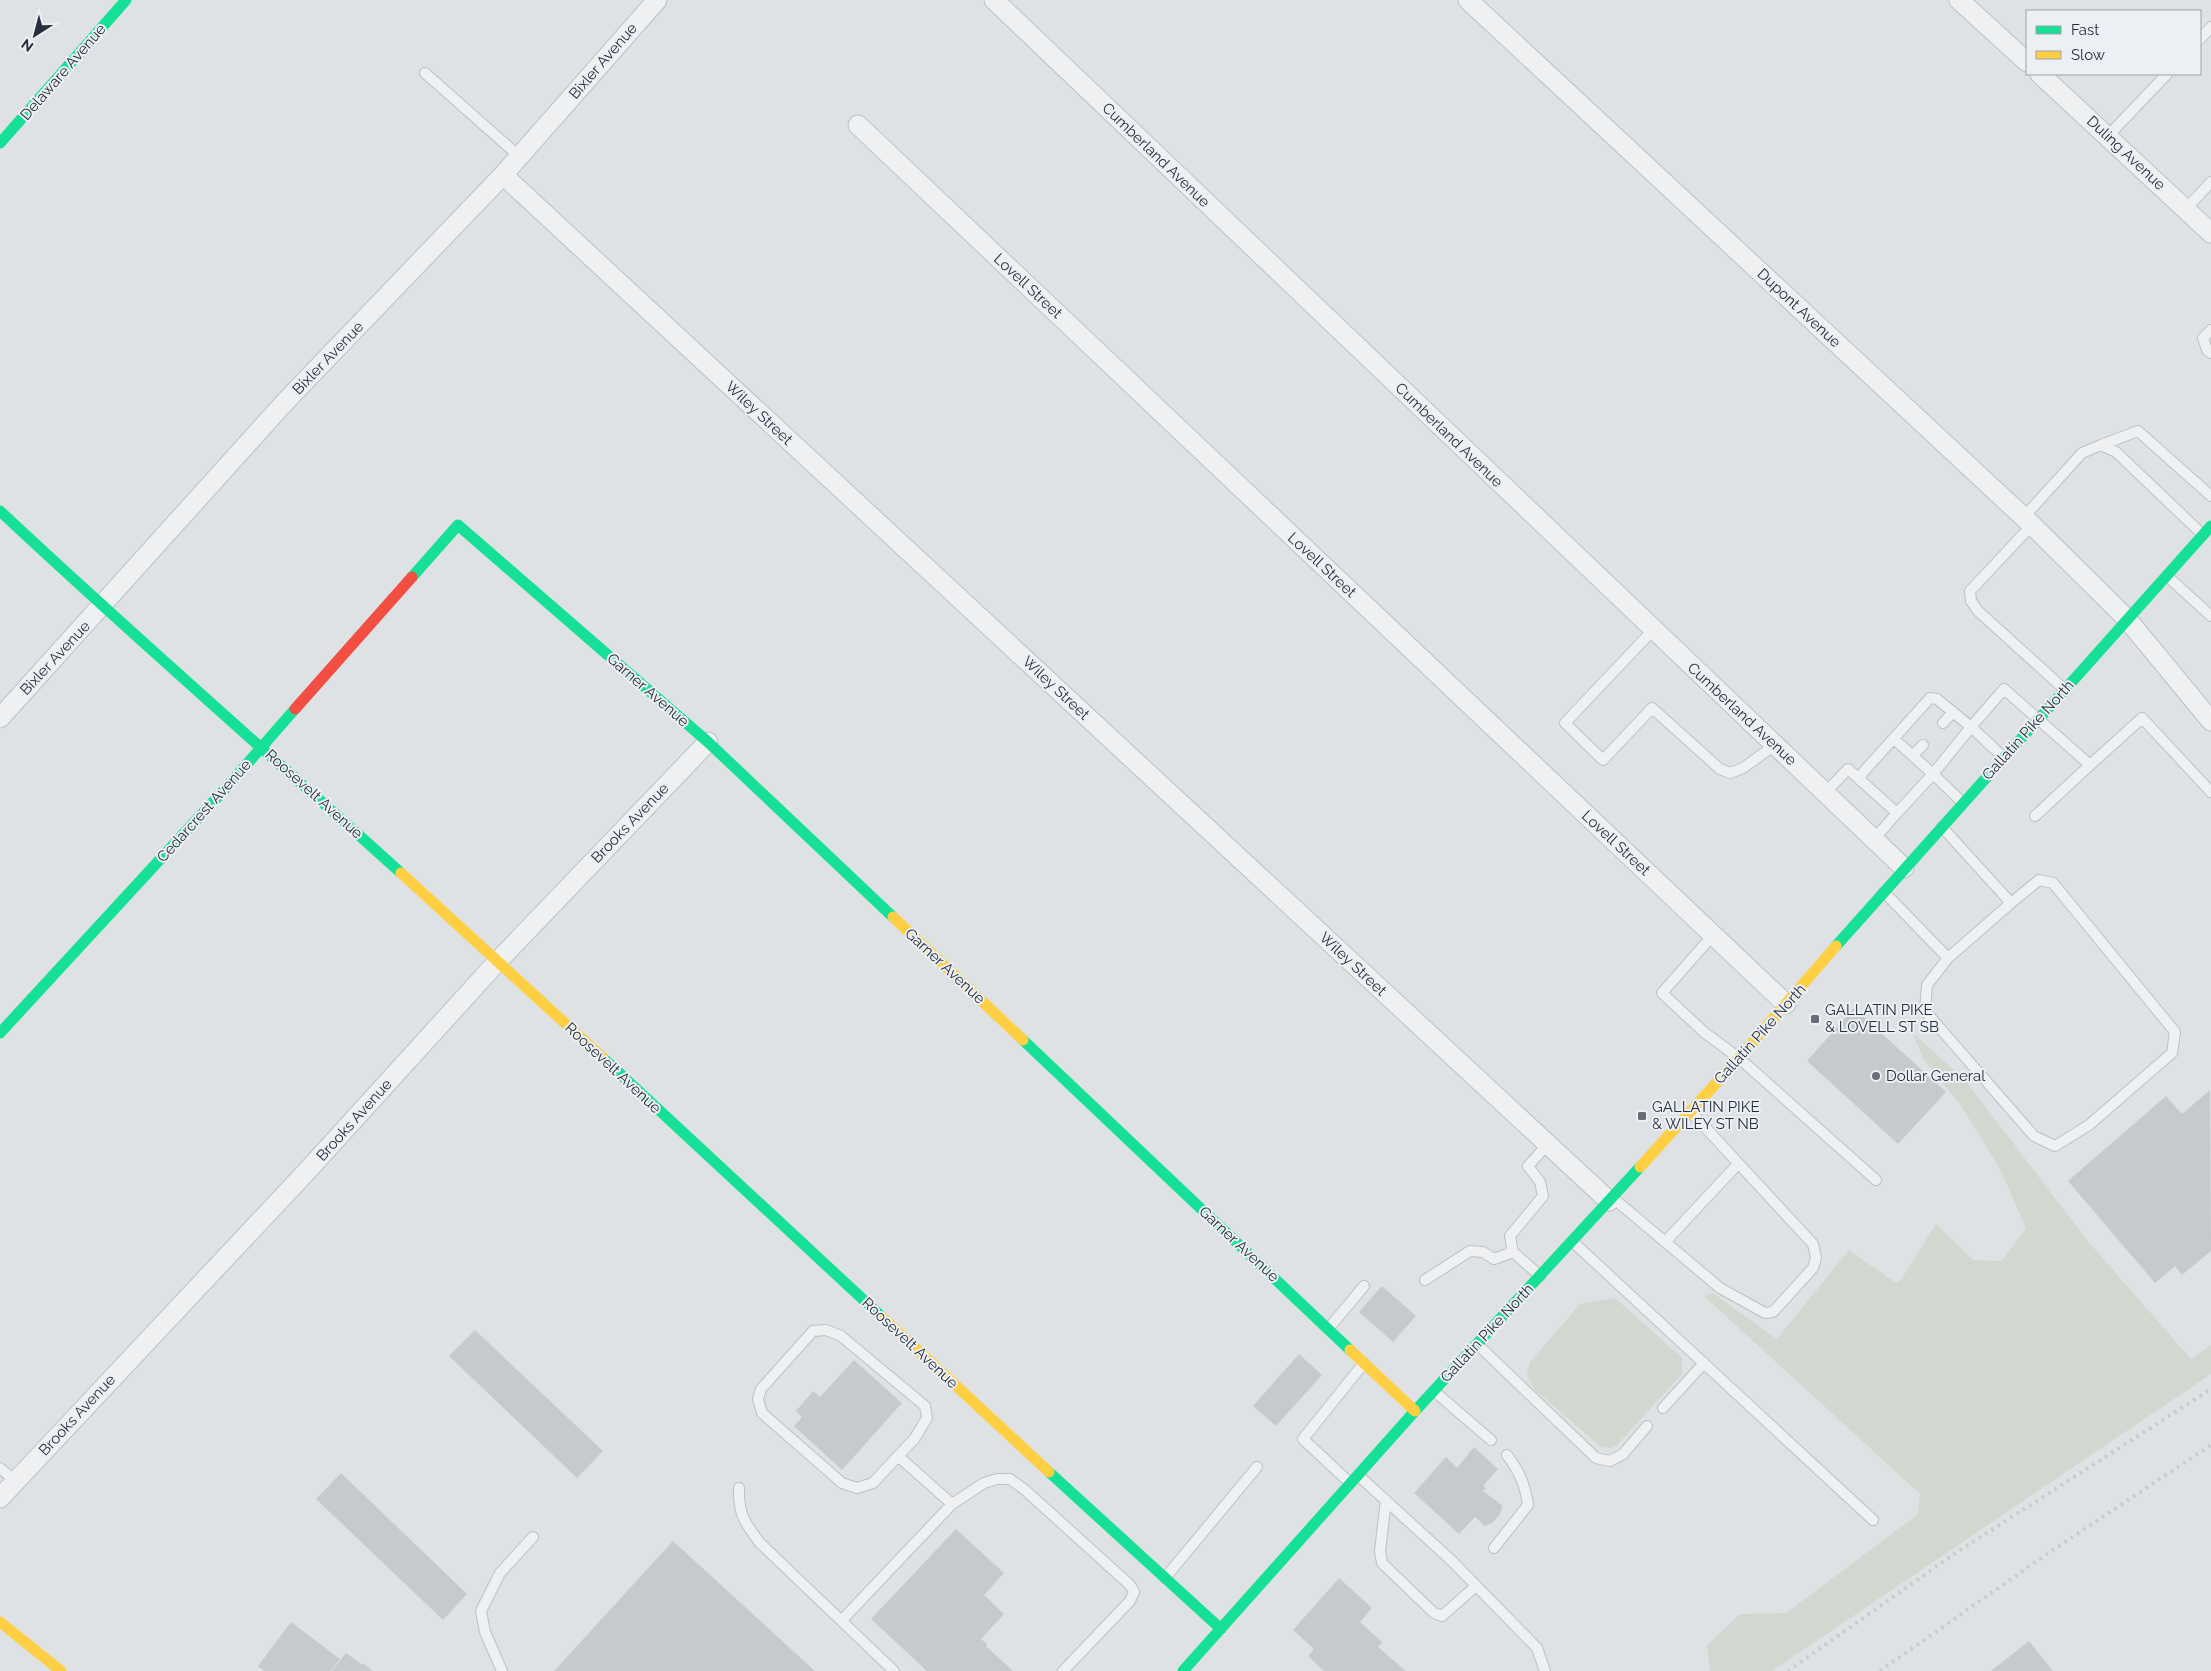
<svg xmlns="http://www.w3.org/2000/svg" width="2211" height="1671" viewBox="0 0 2211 1671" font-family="Raleway,sans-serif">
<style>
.green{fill:#d0d8d0}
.building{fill:#c7cacd}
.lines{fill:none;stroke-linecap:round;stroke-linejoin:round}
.lane-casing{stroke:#bdc0c3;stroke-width:12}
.street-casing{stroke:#bdc0c3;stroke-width:21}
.lane{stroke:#eef0f1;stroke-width:10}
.street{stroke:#eef0f1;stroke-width:19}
.fast{stroke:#16e098;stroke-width:11}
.slow{stroke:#ffcf43;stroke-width:11}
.jam{stroke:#f24e42;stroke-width:11}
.rail{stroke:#c8cacc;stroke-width:4;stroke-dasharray:2.5 5;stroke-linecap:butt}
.poi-dot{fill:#676e78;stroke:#ecf0f4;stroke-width:2}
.labels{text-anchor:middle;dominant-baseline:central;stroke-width:4;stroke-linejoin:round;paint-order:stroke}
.street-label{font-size:15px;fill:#26303d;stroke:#ecf0f4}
.poi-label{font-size:15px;fill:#26303d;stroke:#ecf0f4;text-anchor:start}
</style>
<rect width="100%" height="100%" fill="#dfe2e5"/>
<!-- green -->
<path class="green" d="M1913,1033L1966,1081L2086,1239L2191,1359L2211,1345V1374L1772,1671H1710L1707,1645L1740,1614L1786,1613L1918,1514L1920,1494L1704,1296L1713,1293L1777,1339L1849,1250L1896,1283L1902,1278L1936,1224L1973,1260L2002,1261L2026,1228L2000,1169L1960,1104L1923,1059Z
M1615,1298L1682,1358V1374L1617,1445L1611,1448L1601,1447L1534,1389L1527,1374L1530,1362L1580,1304Z"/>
<!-- building -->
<path class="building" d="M1854,1008L1946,1092L1898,1144L1807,1061Z
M2210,1090L2211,1251L2182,1275L2175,1266L2155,1283L2068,1181L2166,1096L2182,1114Z
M1382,1286L1416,1316L1393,1342L1359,1312Z
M475,1330L603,1451L577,1478L449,1356Z
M1299,1354L1322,1375L1276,1426L1253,1406Z
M854,1360L902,1403L842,1470L794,1426L802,1417L796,1411L813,1391L820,1397Z
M1474,1447L1498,1469L1483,1486L1486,1488L1483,1491L1502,1505V1508L1500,1514L1492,1523L1485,1526L1475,1517L1459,1534L1414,1493L1446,1457L1457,1468Z
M341,1473L467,1594L443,1620L316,1499Z
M956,1529L1004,1573L984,1595L1004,1614L981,1639L987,1644L986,1646L1013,1671H927L871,1619Z
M673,1541L815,1671H554Z
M1339,1578L1372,1608L1360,1622L1382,1642L1378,1647L1406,1671H1324L1308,1656L1314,1649L1293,1630Z
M291,1622L340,1659L331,1671H264L258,1666Z
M2029,1641L2053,1671H1991Z
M346,1653L363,1665L364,1664L373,1671H332Z"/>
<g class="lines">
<defs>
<path id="lane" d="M2200,39L2211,27
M425,73L520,157
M2108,136L2167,74
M2186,209L2211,182
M2211,330L2203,338L2207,350L2211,353
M2101,445L2138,431L2211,496
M2023,518L2082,453L2101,445L2116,452L2202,534
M2032,525L1970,591L1971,601L1978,611L2064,689
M2167,576L2211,616
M1653,630L1565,723L1603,760L1652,708L1720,769L1730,773L1743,768L1775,745
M1943,723L1953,712
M1913,755L1923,745
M2002,756L1971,727L2004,689L2090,765L2142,718L2211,792
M1858,778L1897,813L1933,774L1894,739
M1825,793L1848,769L1858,778L1930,698L1937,699L1971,727L1933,774L1962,802
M2035,816L2090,765
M1874,839L1897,813
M1884,892L1948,958L2011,903L1942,827
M1713,935L1662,993L1705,1033L1739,1058L1876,1180
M1948,958L1927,985L1925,1011L2034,1136L2055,1146L2089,1125L2172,1053L2175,1032L2053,883L2039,880L2011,903
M1613,1198L1720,1288L1765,1313L1773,1312L1813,1268L1816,1258L1813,1244L1691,1112
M1573,1242L1873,1520
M1665,1242L1738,1164
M1540,1276L1513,1252L1510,1236L1543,1196L1540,1182L1528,1166L1548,1144
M1425,1280L1470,1251L1483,1252L1494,1259L1513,1252
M1329,1328L1364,1286
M1478,1345L1596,1458L1610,1461L1623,1454L1647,1426
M1435,1392L1491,1440
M1663,1408L1704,1363
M898,1456L873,1483L857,1488L842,1483L762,1413L758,1399L761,1389L813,1331L826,1330L841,1336L925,1406L927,1418L915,1438L898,1456L952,1504
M0,1468L15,1481
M1359,1476L1452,1561L1537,1648L1545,1671
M1350,1483L1303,1439L1364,1363
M739,1488C738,1514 745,1523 760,1543L894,1671
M1386,1500L1380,1551L1382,1563L1434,1613L1442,1616L1476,1586
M1494,1548L1528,1505C1525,1484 1519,1471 1507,1455
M1165,1578L1257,1467
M842,1620L952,1504L984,1483L997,1479H1010L1025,1490L1130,1585L1134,1592L1130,1601L1063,1671
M502,1671L485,1632L481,1611L500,1573L533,1537"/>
<path id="street" d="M994,0L1904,868
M1468,0L2032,525L2127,619L2211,721
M1959,0L2027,62
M2040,74L2211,233
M858,125L1786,1004
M503,175L1609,1201
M0,718L285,402L503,175L657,0
M0,1498L308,1170L498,961L708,742"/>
</defs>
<!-- lane casing -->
<use href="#lane" class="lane-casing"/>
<!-- street casing -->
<use href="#street" class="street-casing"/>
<!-- lane -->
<use href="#lane" class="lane"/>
<!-- street -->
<use href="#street" class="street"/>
<!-- fast -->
<path class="fast" d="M0,143L126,0
M0,511C131,634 267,752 401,873
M412,577L458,525L708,742L893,917
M1836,946L2211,526
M0,1033L225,789L295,709
M1023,1040L1350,1350
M603,1058L882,1317
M1049,1472L1221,1629
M1183,1671L1415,1411L1640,1167"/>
<!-- slow -->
<path class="slow" d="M401,873L603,1058
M893,917L1023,1040
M1640,1167L1739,1058L1836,946
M882,1317L1049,1472
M1350,1350L1415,1411
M0,1622L61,1671"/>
<!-- jam -->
<path class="jam" d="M295,709L412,577"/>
<!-- rail -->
<path class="rail" d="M1788,1671L1951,1556L2211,1389
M1880,1671L2044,1556L2211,1445"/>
</g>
<!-- markers -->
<g class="poi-dot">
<rect x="1810" y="1014" width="10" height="10" rx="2.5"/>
<circle cx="1876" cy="1076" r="5"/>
<rect x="1637" y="1111" width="10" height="10" rx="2.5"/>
</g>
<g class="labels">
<!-- street labels -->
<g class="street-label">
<text transform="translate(603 61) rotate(-49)">Bixler Avenue</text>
<text transform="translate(63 72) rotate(-49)">Delaware Avenue</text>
<text transform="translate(2126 153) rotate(43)">Duling Avenue</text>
<text transform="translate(1156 155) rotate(44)">Cumberland Avenue</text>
<text transform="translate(1028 286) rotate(43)">Lovell Street</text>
<text transform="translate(1799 308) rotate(43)">Dupont Avenue</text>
<text transform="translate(328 358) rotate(-46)">Bixler Avenue</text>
<text transform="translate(759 413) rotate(43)">Wiley Street</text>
<text transform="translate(1449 435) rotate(44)">Cumberland Avenue</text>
<text transform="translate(1322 565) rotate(43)">Lovell Street</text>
<text transform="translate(55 658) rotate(-47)">Bixler Avenue</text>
<text transform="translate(1056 688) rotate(43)">Wiley Street</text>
<text transform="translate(648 690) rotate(41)">Garner Avenue</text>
<text transform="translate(1742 714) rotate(43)">Cumberland Avenue</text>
<text transform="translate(2028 730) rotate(-48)">Gallatin Pike North</text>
<text transform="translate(314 794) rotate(42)">Roosevelt Avenue</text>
<text transform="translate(204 811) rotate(-48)">Cedarcrest Avenue</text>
<text transform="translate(630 823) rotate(-46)">Brooks Avenue</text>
<text transform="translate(1616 843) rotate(43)">Lovell Street</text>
<text transform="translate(1353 964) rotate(43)">Wiley Street</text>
<text transform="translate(945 966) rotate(43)">Garner Avenue</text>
<text transform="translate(1760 1034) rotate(-48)">Gallatin Pike North</text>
<text transform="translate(613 1068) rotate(43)">Roosevelt Avenue</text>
<text transform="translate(354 1120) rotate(-48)">Brooks Avenue</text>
<text transform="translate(1239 1244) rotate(43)">Garner Avenue</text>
<text transform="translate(1487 1333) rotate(-47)">Gallatin Pike North</text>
<text transform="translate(910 1343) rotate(43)">Roosevelt Avenue</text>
<text transform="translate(77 1415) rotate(-47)">Brooks Avenue</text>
</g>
<!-- poi labels -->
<g class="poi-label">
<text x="1825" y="1010">GALLATIN PIKE<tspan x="1825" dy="17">&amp; LOVELL ST SB</tspan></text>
<text x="1886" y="1076">Dollar General</text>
<text x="1652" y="1107">GALLATIN PIKE<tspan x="1652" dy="17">&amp; WILEY ST NB</tspan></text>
</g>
</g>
<!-- legend -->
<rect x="2026" y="10" width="175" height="65" fill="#ecf0f4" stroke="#9da3ab"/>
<rect x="2036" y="26" width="25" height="8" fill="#16e098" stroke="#9da3ab"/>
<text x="2071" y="35" font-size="15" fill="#26303d">Fast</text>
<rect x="2036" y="51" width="25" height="8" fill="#ffcf43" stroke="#9da3ab"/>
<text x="2071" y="60" font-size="15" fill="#26303d">Slow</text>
<!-- north arrow -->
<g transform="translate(35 35) rotate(216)" stroke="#ecf0f4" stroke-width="4" paint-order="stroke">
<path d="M0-4L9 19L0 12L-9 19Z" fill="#26303d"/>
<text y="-8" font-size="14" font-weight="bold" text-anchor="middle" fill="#26303d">N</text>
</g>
</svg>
